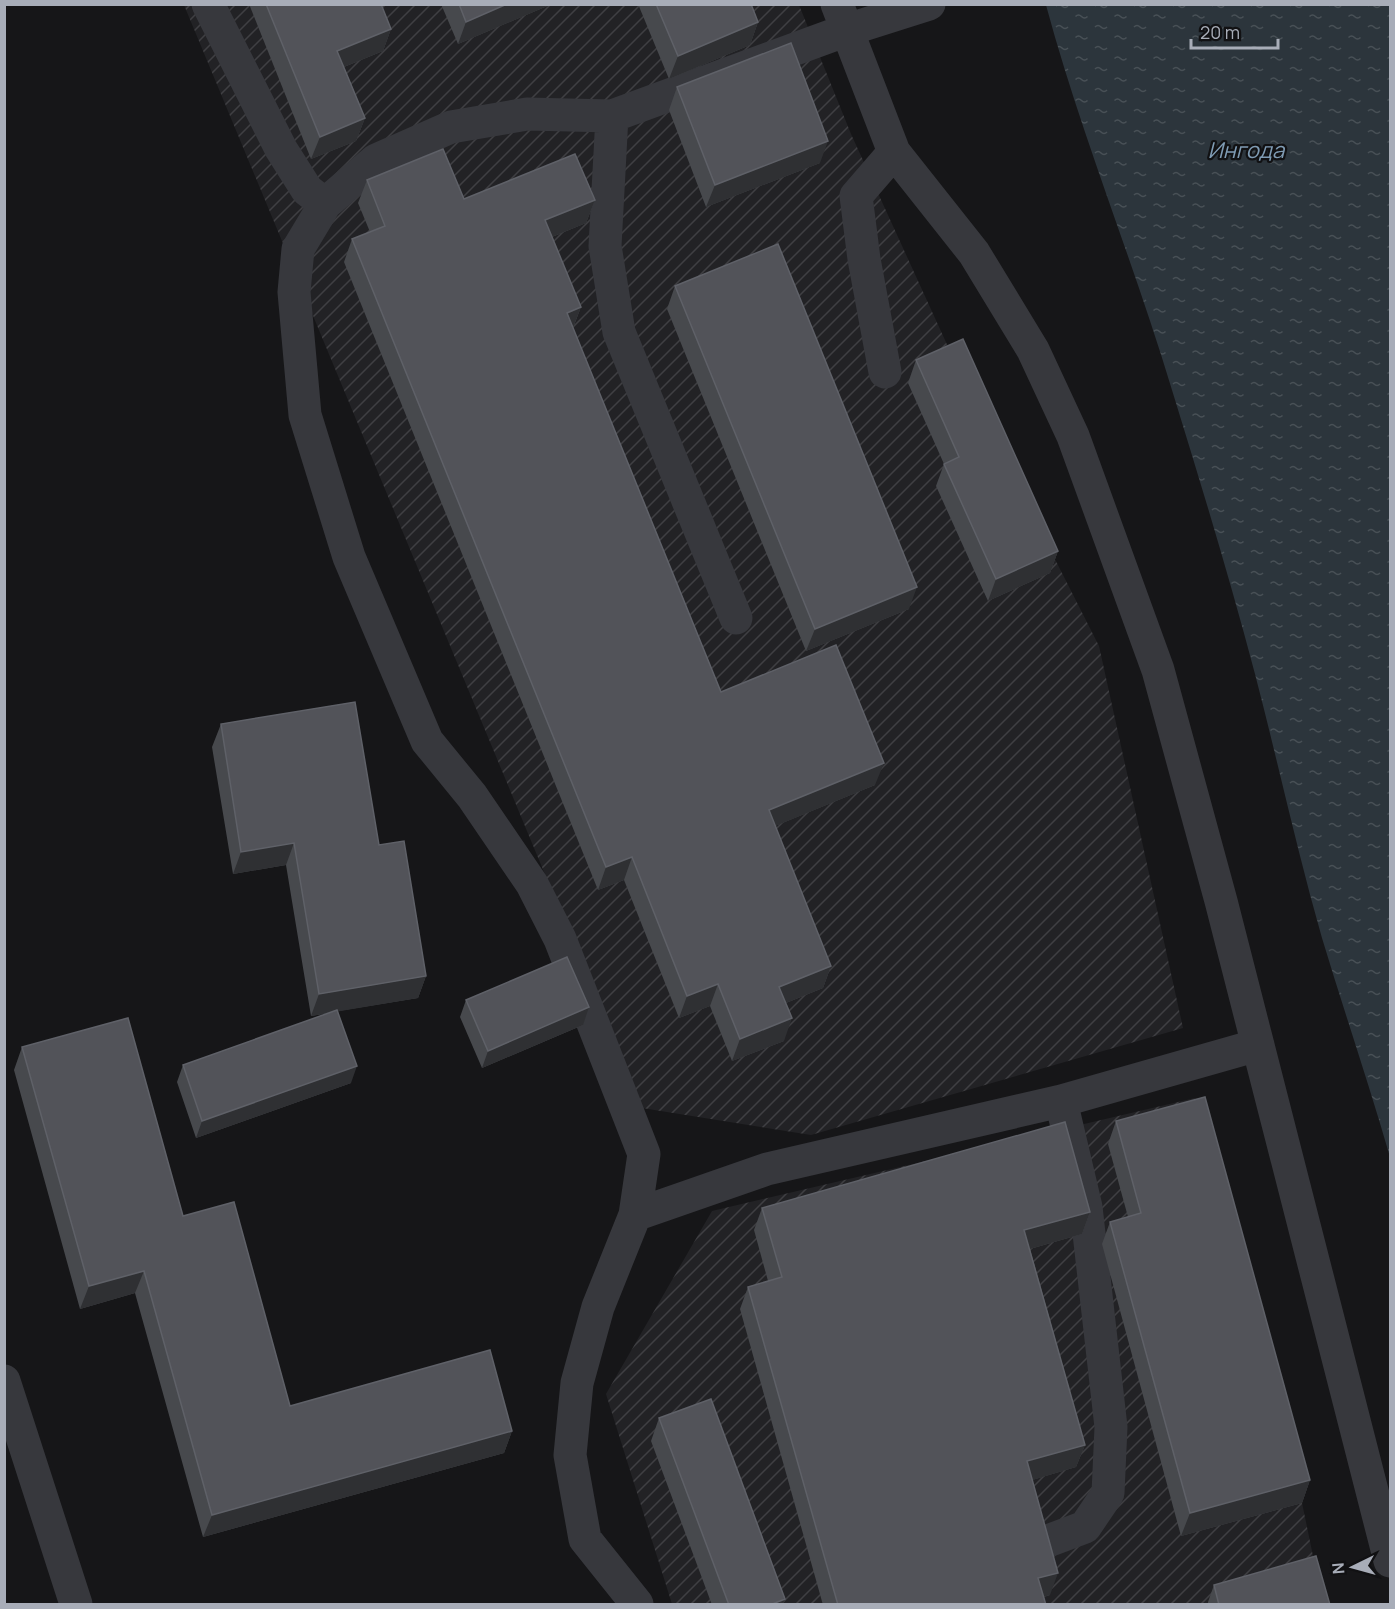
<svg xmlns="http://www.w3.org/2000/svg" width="1395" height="1609" viewBox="0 0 1395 1609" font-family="Manrope,sans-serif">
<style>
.industrial{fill:url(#industrial-furrows)}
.water{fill:url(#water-ripples)}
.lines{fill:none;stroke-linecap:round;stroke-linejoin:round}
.minor{stroke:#37383d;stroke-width:33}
.wall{fill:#47494d}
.shaded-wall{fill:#2f3033}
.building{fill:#525359;stroke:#5f6168;stroke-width:1.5}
.labels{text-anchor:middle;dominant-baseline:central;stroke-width:4.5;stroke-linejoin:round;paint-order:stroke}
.water-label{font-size:22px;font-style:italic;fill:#7f9bb3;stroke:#111113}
</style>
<defs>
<pattern id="industrial-furrows" width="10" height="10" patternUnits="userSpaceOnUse" patternTransform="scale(1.5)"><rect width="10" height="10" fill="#222225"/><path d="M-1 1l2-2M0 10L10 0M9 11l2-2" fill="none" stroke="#3f3f43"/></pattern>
<pattern id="water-ripples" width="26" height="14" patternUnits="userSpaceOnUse" patternTransform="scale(1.5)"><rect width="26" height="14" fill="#2c353c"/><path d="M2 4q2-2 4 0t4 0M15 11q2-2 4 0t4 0" fill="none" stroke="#485056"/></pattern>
</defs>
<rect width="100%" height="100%" fill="#161618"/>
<!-- industrial -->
<path class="industrial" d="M184,5H799L851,134L955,362L1099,646L1183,1028L811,1135L642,1108Z
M1195,1098L1197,1119L1302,1503L1323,1604H672L606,1394L712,1211Z"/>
<!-- water -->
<path class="water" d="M1046,5H1390V1157C1369,1084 1344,1011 1322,938C1297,851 1278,762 1255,674C1230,579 1201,484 1172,390C1133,260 1081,135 1046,5Z"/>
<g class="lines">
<!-- minor -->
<path class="minor" d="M208,4L281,149L307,190L325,204
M837,4L894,152L974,253L1033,350L1073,436L1158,670L1221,901L1390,1561
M612,116L527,114L451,127L376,160L325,204L298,249L294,292L305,415L349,557L427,741L472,796L532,884L560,939L644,1154L635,1215L598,1307L577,1383L570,1455L585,1539L637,1604
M885,372L864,259L856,196L894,152
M736,618L619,332L605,246L612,116L847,30L929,4
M635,1215L767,1169L1061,1101L1258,1045
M4,1381L76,1604
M1037,1545L1085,1527L1108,1493L1111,1427L1086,1207L1061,1101"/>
</g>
<!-- wall -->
<path class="wall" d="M249,4H381L391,29L383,51L344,67L365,118L356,141L311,159Z
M441,4H552L458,44Z
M638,4H751L758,22L750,45L669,79Z
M677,87L820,163L706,207L669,110Z
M367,180L464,199L595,200L586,223L552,237L581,307L573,328L721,692L875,785L775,826L831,966L823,988L786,1003L784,1041L732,1061L710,1006L679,1018L624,880L598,890L344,262L352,239L370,232L358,203Z
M675,286L909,609L806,651L667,309Z
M916,360L1058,551L1050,573L988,601L936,486L944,464L908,383Z
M221,724L379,845L426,976L418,998L338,1011L351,1083L196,1138L177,1082L183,1065L329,1013L311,1016L286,865L233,874L212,747Z
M466,1000L583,1025L482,1068L460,1017Z
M22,1047L183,1216L290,1406L512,1431L504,1453L203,1537L135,1293L80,1309L14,1070Z
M1116,1121L1310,1480L1302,1503L1181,1536L1102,1244L1110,1222L1128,1217L1108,1144Z
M762,1208L1090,1212L1082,1234L1030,1249L1085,1445L1076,1467L1032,1480L1050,1595L1044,1597L1046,1605H823L740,1309L748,1287L768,1281L754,1230Z
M659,1418L785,1599L783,1605H712L651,1441Z
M1214,1585L1330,1605H1208V1602Z"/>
<!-- shaded-wall -->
<path class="shaded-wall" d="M507,4H552L458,44L466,22Z
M758,22L750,45L669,79L678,56Z
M391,29L383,51L329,73L337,51Z
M365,118L356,141L311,159L320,137Z
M828,141L820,163L706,207L715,185Z
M595,200L586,223L537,243L545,220Z
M581,307L572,330L567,313Z
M1058,551L1050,573L988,601L996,579Z
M917,587L909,609L806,651L815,629Z
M884,763L875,785L761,832L769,810Z
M294,843L286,865L233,874L241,852Z
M632,857L624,880L598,890L606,867Z
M831,966L823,988L771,1009L779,987Z
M426,976L418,998L311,1016L319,994Z
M718,984L710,1006L679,1018L687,996Z
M589,1007L583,1025L482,1068L488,1051Z
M792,1018L784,1041L732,1061L740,1039Z
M357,1066L351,1083L196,1138L202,1121Z
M1090,1212L1082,1234L1016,1253L1024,1230Z
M144,1271L135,1293L80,1309L89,1286Z
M512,1431L504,1453L203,1537L212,1515Z
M1085,1445L1076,1467L1019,1484L1027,1461Z
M1310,1480L1302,1503L1181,1536L1190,1513Z
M1058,1573L1050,1595L1030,1601L1038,1578Z
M785,1599L783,1605H770Z"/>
<!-- building -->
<path class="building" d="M266,4H381L391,29L337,51L365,118L320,137Z
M459,4H507L466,22Z
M656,4H751L758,22L678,56Z
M791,43L828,141L715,185L677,87Z
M443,149L464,199L575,154L595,200L545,220L581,307L567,313L721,692L836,645L884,763L769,810L831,966L779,987L792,1018L740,1039L718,984L687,996L632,857L606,867L352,239L385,226L367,180Z
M778,244L917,587L815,629L675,286Z
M963,339L1058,551L996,579L944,464L959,457L916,360Z
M355,702L379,845L404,841L426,976L319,994L294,843L241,852L221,724Z
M567,957L589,1007L488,1051L466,1000Z
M337,1010L357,1066L202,1121L183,1065Z
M128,1018L183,1216L234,1202L290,1406L490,1350L512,1431L212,1515L144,1271L89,1286L22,1047Z
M1205,1097L1310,1480L1190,1513L1110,1222L1141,1213L1116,1121Z
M1065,1122L1090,1212L1024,1230L1085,1445L1027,1461L1058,1573L1038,1578L1046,1605H838L748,1287L782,1277L762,1208Z
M711,1399L785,1599L770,1605H729L659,1418Z
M1316,1556L1330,1605H1219L1214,1585Z"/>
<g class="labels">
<!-- water labels -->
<g class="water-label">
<text x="1246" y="150">Ингода</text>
</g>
</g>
<!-- border -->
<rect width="1395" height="1609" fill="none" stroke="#a8adb8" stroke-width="12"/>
<!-- north arrow -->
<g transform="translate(1353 1567) rotate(265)" stroke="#111113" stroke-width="4.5" paint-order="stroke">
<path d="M0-4.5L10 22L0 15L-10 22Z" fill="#a8adb8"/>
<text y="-9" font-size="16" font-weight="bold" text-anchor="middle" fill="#a8adb8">N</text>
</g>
<!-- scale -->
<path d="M1191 39v9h87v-9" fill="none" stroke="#a8adb8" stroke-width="3"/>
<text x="1200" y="39" font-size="18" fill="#a8adb8" stroke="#111113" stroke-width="4.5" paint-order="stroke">20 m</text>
</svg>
